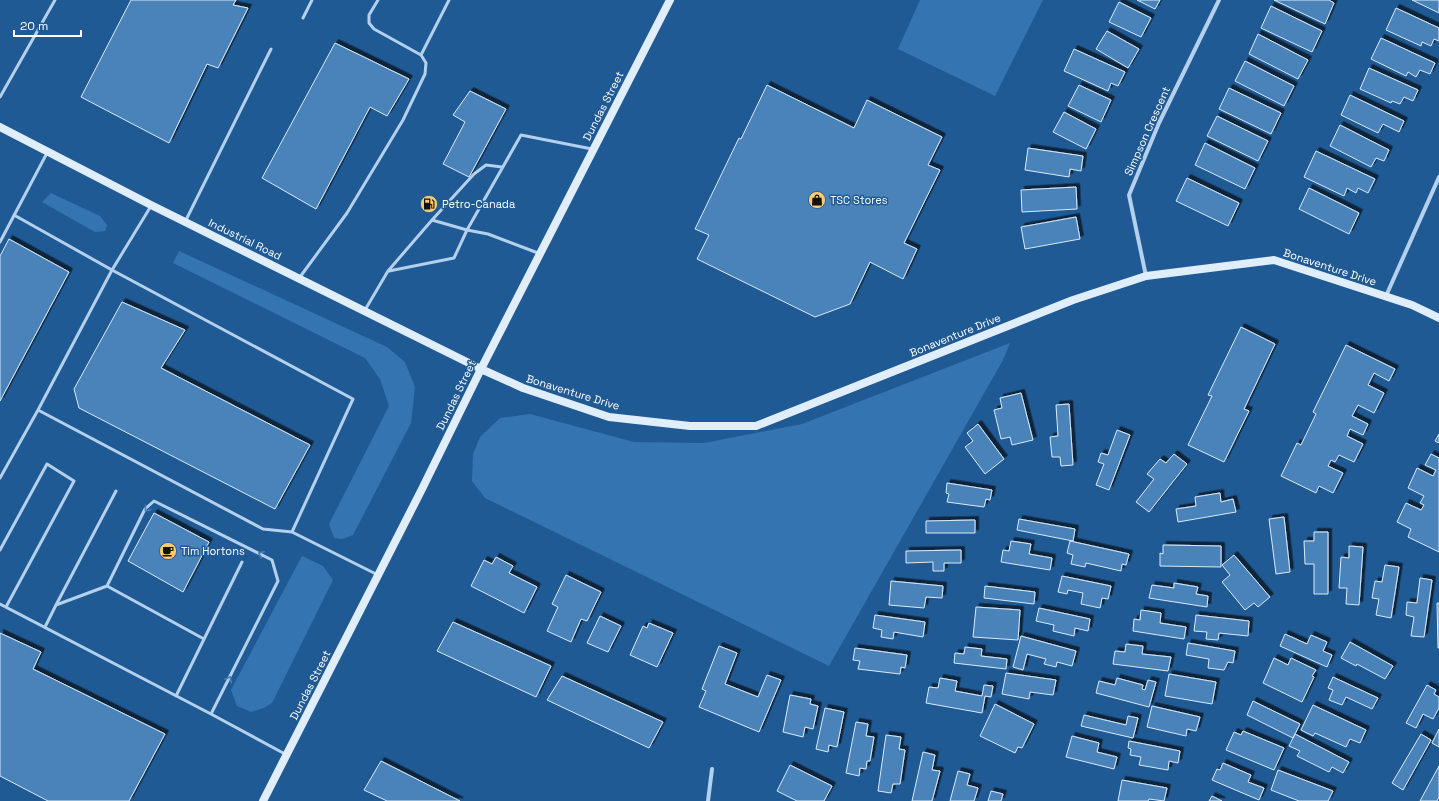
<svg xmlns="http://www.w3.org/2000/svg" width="1439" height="801" viewBox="0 0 1439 801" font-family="'Space Grotesk',sans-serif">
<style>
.green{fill:#3474b1}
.building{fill:#4983ba;stroke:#d9eafa;filter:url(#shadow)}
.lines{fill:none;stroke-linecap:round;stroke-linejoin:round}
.lane{stroke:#b3d1ee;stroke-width:3}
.street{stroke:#b3d1ee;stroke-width:4}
.secondary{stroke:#e0edfa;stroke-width:8}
.oneway{stroke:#4c7eaf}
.labels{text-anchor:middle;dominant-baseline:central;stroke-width:3;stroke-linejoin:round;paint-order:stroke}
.street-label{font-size:11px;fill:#fff;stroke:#205a94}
.poi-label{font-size:11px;fill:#fff;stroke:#205a94;text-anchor:start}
</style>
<defs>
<filter id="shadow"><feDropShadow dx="3.5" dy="-3.5" stdDeviation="0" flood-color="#0009"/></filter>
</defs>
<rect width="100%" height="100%" fill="#205a94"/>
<!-- green -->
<path class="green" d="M920,0H1043L995,96L898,49Z
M51,193L100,216L107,225L105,231L95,232L42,202Z
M179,251L387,347L405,362L415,387L411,423L353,535L342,539L334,538L329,524L389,406L380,379L365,358L173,263Z
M1010,343L1003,360L829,666L485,498L472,481L473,454L480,437L500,418L530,414L634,442L704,443L802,424Z
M302,556L323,566L333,580L272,703L264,708L251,712L237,706L231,690Z"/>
<!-- building -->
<path class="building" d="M131,0H236L233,5L248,8L218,68L207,64L169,143L81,97Z
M1137,0H1160L1155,9Z
M1274,0H1329L1334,3L1325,24Z
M1412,0H1439V13Z
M1119,2L1151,18L1141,37L1109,22Z
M1271,6L1322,31L1312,52L1261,28Z
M1396,8L1439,28V41L1434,39L1431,46L1422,42L1421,46L1386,30Z
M1107,31L1139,49L1128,68L1096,49Z
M1258,34L1308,60L1298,79L1249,54Z
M1381,38L1435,63L1430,74L1420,70L1416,77L1408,72L1406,76L1371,59Z
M335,43L409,79L387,116L370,107L316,209L262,178Z
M1074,49L1125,72L1118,86L1111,83L1108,91L1064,71Z
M1245,61L1294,86L1284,106L1235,81Z
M1369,68L1418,90L1413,101L1404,97L1400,104L1392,101L1391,103L1360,89Z
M767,85L854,128L867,100L942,137L928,165L940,170L904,243L917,249L903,279L870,262L850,304L815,317L697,259L709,235L695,229L739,138L741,139Z
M1079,85L1111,100L1101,122L1068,106Z
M1229,88L1281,113L1271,134L1219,109Z
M470,91L506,109L469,177L443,164L465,122L453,115Z
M1350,95L1404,121L1399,132L1383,124L1378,133L1341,115Z
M1064,112L1096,129L1086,149L1053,132Z
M1217,116L1268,141L1258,161L1207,136Z
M1340,125L1389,150L1384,161L1376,158L1371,167L1330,146Z
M1205,143L1255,168L1245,189L1195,165Z
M1028,148L1083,156L1081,171L1070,169L1069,177L1025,170Z
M1316,151L1375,179L1368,193L1358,188L1356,193L1347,188L1344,196L1304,177Z
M1187,178L1239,203L1228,226L1176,201Z
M1076,187L1077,209L1022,212L1021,190Z
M1309,188L1359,213L1349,234L1299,209Z
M1076,217L1080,239L1025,249L1021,227Z
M9,239L69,272L0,401V256Z
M122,302L185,330L161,368L310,445L275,509L79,408L74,389Z
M1241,327L1275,344L1244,409L1249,411L1224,462L1188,445L1212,396L1208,395Z
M1346,345L1395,369L1389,381L1374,373L1368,385L1384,393L1374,413L1358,405L1352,416L1368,424L1363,435L1350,429L1347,436L1363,444L1354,462L1339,455L1335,462L1331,460L1328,466L1343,473L1333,493L1319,486L1316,493L1281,476L1297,443L1301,445L1316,414L1313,412Z
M1021,393L1033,440L1012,445L1010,437L1001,439L994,410L1002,408L1000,398Z
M1069,404L1073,465L1061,466L1060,457H1052L1050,437L1058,436L1056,405Z
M978,424L1004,459L985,474L965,447L973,441L967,433Z
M1117,430L1130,435L1109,490L1096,485L1104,464L1098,462L1101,453L1108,455Z
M1439,434V443L1435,441Z
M1174,454L1187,464L1149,512L1136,502L1154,479L1147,474L1160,459L1166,463Z
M1431,454L1439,458V552L1408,537L1411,529L1397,522L1406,503L1421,510L1424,505L1420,503L1424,496L1408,488L1417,468L1433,476L1436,470L1425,465Z
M947,483L992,490L990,500L986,499L984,507L947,502L949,494L946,493Z
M1220,493L1221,502L1233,499L1236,512L1178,522L1176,509L1196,506L1195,497Z
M154,513L209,542L183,592L128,561Z
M1284,517L1290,572L1276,574L1269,519Z
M1019,519L1075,529L1073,541L1017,530Z
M975,520V533H926V521Z
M1314,532H1328V594H1314V564H1305L1304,541H1314Z
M1011,541L1031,544L1029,554L1052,558L1050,570L1001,562L1003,550L1009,551Z
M1070,541L1129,554L1126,565L1122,564L1121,571L1086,563L1085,567L1071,564L1073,555L1067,553Z
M1163,545L1221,546V567L1160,566V553L1163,554Z
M1349,546L1363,547L1359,605L1346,604L1347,588H1339L1341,557L1349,558Z
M961,550V563H944V571H933V562L906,563V551Z
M1234,555L1270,597L1258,607L1254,603L1245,610L1222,582L1230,575L1222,565Z
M496,557L513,566L509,573L537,587L524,613L471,586L484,560L492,564Z
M1385,565L1399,567L1391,618L1376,615L1379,599L1372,598L1375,581L1382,582Z
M566,575L601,592L587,621L581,619L571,642L547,631L558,607L552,604Z
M1062,576L1111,586L1108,599L1102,598L1100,608L1081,604L1083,593L1068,590L1067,594L1058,592Z
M1420,578L1432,580L1424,637L1411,636L1414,617L1406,615L1407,602L1417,603Z
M891,581L943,586L942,598L926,597L924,608L889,605Z
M1174,583L1198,587L1196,594L1208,596L1207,607L1149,598L1152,585L1174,588Z
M985,586L1035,592L1034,604L984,598Z
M1437,603H1439V648H1438Z
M976,607L1020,610L1018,640L973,637Z
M1039,608L1090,619L1088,631L1075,628L1074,636L1053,631L1054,625L1036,621Z
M1141,610L1161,613L1160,623L1186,627L1184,639L1133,631L1134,619L1140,620Z
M875,615L925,622L923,637L894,632L893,639L881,637L882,630L873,628Z
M1196,615L1249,621L1248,636L1219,633L1218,640L1206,639L1207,632L1194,631Z
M600,616L621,626L608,652L587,643Z
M453,622L551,666L536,697L437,651Z
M649,623L673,633L657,667L630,655L643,626L647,628Z
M0,633L41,652L33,669L165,734L129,801H48L0,776Z
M1285,634L1307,644L1311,635L1327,642L1323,651L1332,655L1327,667L1280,646Z
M1021,636L1076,651L1072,666L1057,662L1056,667L1044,664L1046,659L1027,654L1023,670L1013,667Z
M1350,642L1393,666L1385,679L1357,664L1356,666L1341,658Z
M1188,643L1235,651L1233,663L1228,662L1224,670L1208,668L1209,659L1186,655Z
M1126,644L1143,646L1142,654L1171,657L1168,671L1113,664L1115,651L1125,652Z
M719,646L737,653L725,684L758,697L767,675L781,680L759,732L699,707L706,691L702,689Z
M965,647L982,649L981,656L1007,659L1006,669L954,663L955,653L964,654Z
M855,648L907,655L905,668L901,667L900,674L858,669L860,661L853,660Z
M1274,658L1288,665L1291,658L1316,670L1312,676L1314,677L1302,702L1263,683Z
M1006,673L1056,680L1053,695L1030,692L1029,699L1002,694Z
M1169,674L1216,682L1212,704L1165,696Z
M562,676L663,722L649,748L547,700Z
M1333,677L1378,698L1372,709L1346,697L1342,705L1329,700L1333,690L1328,688Z
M940,678L957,681L955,691L982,696L984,685L993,686L991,697L985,696L982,713L926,703L929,687L938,688Z
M1117,678L1143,685L1142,689L1145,690L1148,680L1156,682L1149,707L1096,693L1099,681L1115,685Z
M1427,685L1436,690L1434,694L1439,697V708L1433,719L1423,714L1416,728L1406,723Z
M790,695L811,699L810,704L818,706L813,729L805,727L803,737L783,732Z
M1253,701L1300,724L1293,738L1247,715Z
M995,704L1034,724L1022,748L1018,747L1015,753L980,736Z
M1313,705L1366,730L1360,743L1350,739L1346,747L1315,733L1313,736L1301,730Z
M1152,706L1200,717L1196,731L1187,729L1186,736L1147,727Z
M825,708L844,712L837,747L829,745L828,752L816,749Z
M1084,715L1126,725L1128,716L1138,718L1133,738L1081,726Z
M856,722L868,724L866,736L874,737L870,761H867L866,769L860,768L859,776L846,773Z
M1439,729V747L1432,743Z
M1243,731L1284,748L1274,770L1226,750L1234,732L1241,735Z
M1295,734L1349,762L1343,773L1332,767L1329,772L1297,756L1300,751L1289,746Z
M1421,734L1431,740L1403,790L1392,783Z
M886,735L901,737L899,749L905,750L900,784H893L891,793L878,791Z
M1072,736L1099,743L1097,752L1117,757L1114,769L1066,757Z
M1129,741L1180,751L1178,763L1169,761L1168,770L1139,765L1141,757L1130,755L1131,749L1128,748Z
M923,752L935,755L932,770L940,771L932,801H912Z
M381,761L460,801H387L364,790Z
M1223,763L1251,775L1248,782L1264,788L1259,800L1212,780L1217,769L1220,770Z
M790,765L832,786L824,801H797L777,791Z
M1439,766V797L1437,801H1420Z
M1278,770L1333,791L1328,801H1299L1271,790Z
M958,771L970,774L967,785L978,788L974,801H950Z
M1122,780L1167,788L1164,801L1149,799L1148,801H1118Z
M991,791L1003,794L1001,801H988Z
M1212,796L1222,801H1209Z"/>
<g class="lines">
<!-- lane -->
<path class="lane" d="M303,18L312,0
M421,55L449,0
M0,97L55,0
M151,206L112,270L38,410L263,529L292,532
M14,215L112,270L353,399L292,532L378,575
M432,220L474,174L486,165L502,167
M185,222L271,49
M0,242L47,153
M389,271L454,258L467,230L488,234L538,253
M300,277L347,213L403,120L425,74L426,63L421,55L374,29L369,23V15L378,0
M365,310L388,271L432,220L467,230L521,135L592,149
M0,478L38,410
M0,550L47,464L74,481L6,607
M107,586L145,509L154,501L272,560L278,581L211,714
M0,604L211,714L285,754
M56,605L116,491
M45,627L56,605L107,586L204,639
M176,696L242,562"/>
<!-- street -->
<path class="street" d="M1146,276L1129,195L1159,123L1219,0
M1386,296L1439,177
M708,801L712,769"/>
<!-- secondary -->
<path class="secondary" d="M0,127L151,205L481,369L523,388L609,417L690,426H756L1073,300L1146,276L1274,260L1412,305L1439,318
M263,801L422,489L481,369L670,0"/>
</g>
<!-- one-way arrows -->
<defs><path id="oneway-chevron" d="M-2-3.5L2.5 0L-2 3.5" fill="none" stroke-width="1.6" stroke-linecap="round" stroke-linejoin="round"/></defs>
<g class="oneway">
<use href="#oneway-chevron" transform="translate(147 509) rotate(130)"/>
<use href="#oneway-chevron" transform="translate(261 554) rotate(-154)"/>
<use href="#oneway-chevron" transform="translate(229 679) rotate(-63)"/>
</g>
<!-- icons -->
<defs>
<symbol id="shop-disc" viewBox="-11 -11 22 22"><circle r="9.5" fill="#fbcb74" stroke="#205a94"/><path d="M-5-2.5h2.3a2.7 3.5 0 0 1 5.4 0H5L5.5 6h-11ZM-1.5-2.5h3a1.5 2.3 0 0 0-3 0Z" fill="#111"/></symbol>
<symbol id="fuel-disc" viewBox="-11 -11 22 22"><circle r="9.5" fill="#fbcb74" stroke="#205a94"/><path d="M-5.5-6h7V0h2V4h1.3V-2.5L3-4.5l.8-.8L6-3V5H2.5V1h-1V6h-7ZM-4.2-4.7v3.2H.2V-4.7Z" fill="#111"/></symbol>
<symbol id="cafe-disc" viewBox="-11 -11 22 22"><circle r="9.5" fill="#fbcb74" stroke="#205a94"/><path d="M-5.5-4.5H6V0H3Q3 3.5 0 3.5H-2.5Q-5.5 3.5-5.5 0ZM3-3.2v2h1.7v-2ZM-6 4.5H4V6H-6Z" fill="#111"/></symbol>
</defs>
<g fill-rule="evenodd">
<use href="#shop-disc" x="807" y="190" width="20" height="20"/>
<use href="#fuel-disc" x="419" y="194" width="20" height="20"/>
<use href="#cafe-disc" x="158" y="541" width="20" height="20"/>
</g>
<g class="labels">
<!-- street labels -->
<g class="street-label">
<text transform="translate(603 106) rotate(-63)">Dundas Street</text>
<text transform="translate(1147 131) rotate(-66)">Simpson Crescent</text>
<text transform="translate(245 239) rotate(26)">Industrial Road</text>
<text transform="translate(1330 267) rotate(18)">Bonaventure Drive</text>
<text transform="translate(955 335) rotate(-22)">Bonaventure Drive</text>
<text transform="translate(573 392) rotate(17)">Bonaventure Drive</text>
<text transform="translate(456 395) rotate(-64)">Dundas Street</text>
<text transform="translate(310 685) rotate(-63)">Dundas Street</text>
</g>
<!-- poi labels -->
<g class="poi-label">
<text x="830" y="200">TSC Stores</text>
<text x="442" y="204">Petro-Canada</text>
<text x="181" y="551">Tim Hortons</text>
</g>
</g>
<!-- scale -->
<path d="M14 30v6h67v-6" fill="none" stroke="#ffffff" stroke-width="2"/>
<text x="20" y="30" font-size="12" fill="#ffffff" stroke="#205a94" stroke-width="3" paint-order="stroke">20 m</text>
</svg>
